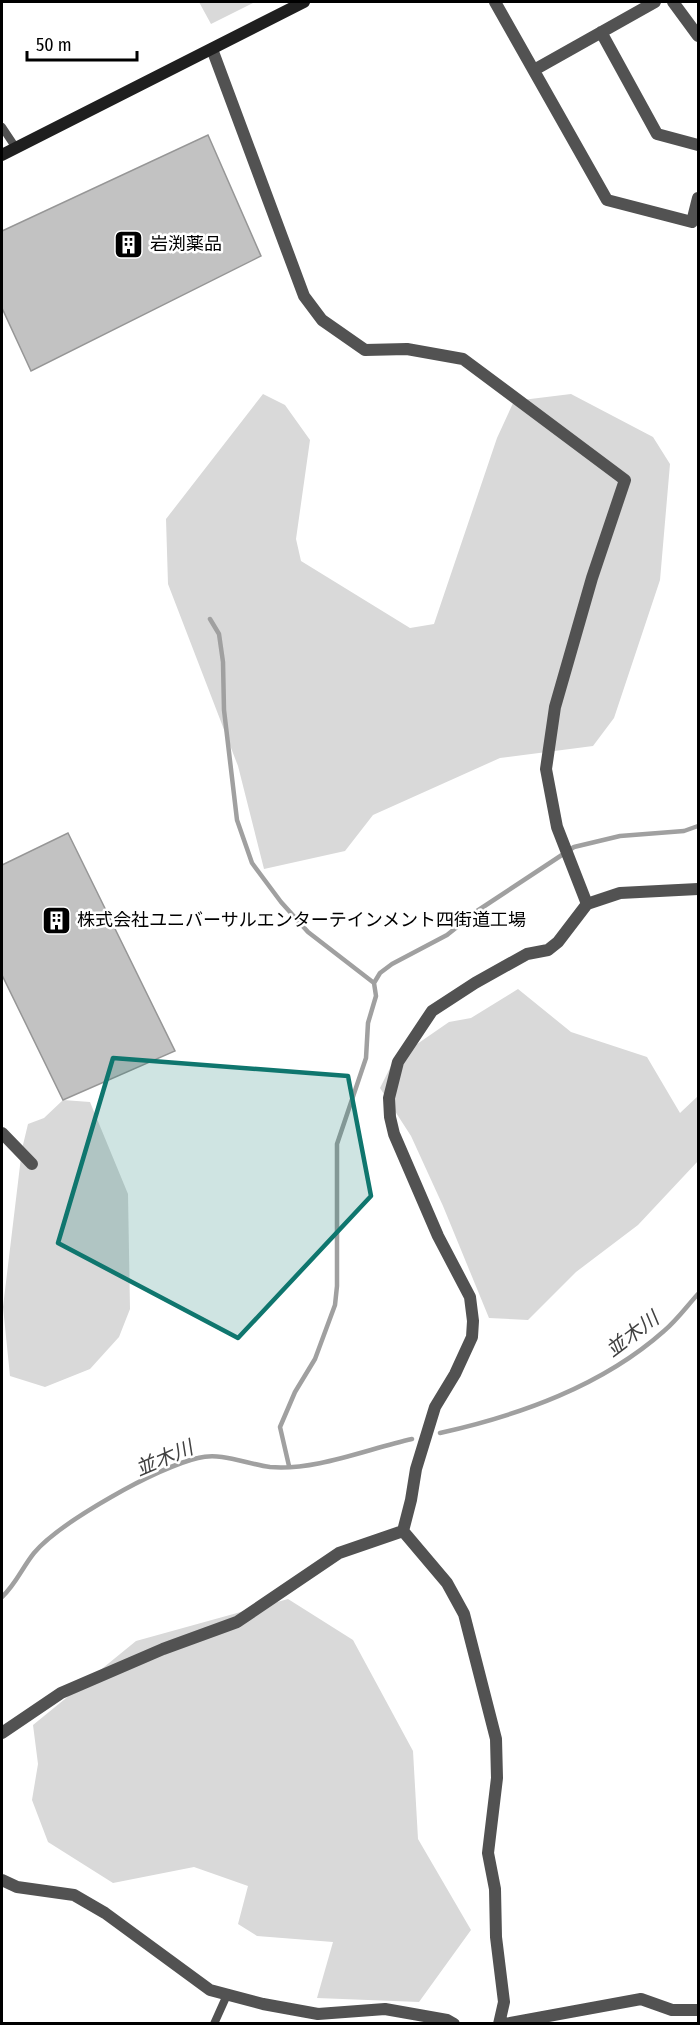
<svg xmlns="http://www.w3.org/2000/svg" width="700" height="2025" viewBox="0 0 700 2025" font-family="'Fira Sans Condensed','Noto Sans JP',sans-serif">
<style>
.green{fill:#d9d9d9}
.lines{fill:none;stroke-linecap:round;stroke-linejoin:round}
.stream{stroke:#a0a0a0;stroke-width:4.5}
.building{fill:#c2c2c2;stroke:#969696;stroke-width:1.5}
.lane{stroke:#525252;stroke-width:8}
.street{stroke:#525252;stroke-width:12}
.secondary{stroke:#1f1f1f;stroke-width:12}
.marked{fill:#0f766e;fill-opacity:0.2;stroke:#0f766e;stroke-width:4.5;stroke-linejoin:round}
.labels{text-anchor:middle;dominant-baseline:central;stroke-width:5;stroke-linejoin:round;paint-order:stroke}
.poi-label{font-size:18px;fill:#000;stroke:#fff;text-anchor:start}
.water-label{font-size:20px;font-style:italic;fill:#414141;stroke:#fff}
</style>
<rect width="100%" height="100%" fill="#fff"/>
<!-- green -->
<path class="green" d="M199,2H255L211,24Z
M263,394L285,405L310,440L296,539L301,561L410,628L434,624L497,438L514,401L571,394L653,437L670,464L660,580L614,718L593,746L500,758L373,815L345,851L264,869L238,766L168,584L166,519Z
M518,989L571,1032L647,1057L680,1113L698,1096V1161L638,1225L576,1272L528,1320L489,1318L443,1206L411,1136L380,1088L394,1060L449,1022L471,1018Z
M63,1100L90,1102L128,1194L130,1309L119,1337L90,1369L45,1387L10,1376L3,1307L22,1149L28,1124L44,1118Z
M288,1599L353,1640L413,1751L418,1839L471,1930L419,2002L317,1998L333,1942L257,1936L238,1924L248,1886L194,1867L113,1883L48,1842L32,1800L38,1764L33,1725L136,1641Z"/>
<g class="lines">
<!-- stream -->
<path class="stream" d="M210,619L219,634L223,662L224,710L237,820L252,863L281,902L308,932L374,983L376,996L368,1023L366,1058L337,1144V1286L335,1305L315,1359L295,1392L280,1427L289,1466
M374,983L380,973L392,964L447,935L477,911L574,847L620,836L684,831L698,826
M440,1433C520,1415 602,1386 664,1331C677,1320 687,1306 698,1294
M2,1597C16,1584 22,1568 34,1553C60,1522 158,1467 198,1458C222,1452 246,1464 270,1467C315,1471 367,1449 412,1439"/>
</g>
<!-- building -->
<path class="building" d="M208,135L261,256L31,371L2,308V231Z
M68,833L175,1051L63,1100L2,975V865Z"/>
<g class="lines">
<!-- lane -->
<path class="lane" d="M2,127L16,148
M214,2024L227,1995"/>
<!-- street -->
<path class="street" d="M495,2L607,200L692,222L698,198
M673,2L698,36
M601,32L657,134L698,145
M212,49L304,296L322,320L365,350L407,349L463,359L625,480L592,578L555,707L546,769L557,827L587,904
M534,70L655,2
M2,1133L32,1164
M403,1531L411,1500L416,1469L435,1407L455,1374L472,1337L473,1321L470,1297L438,1236L394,1134L390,1117L389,1098L398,1062L432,1011L475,983L527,954L548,950L558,942L587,904L620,893L698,889
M403,1531L447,1583L464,1614L496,1739L497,1778L488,1853L495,1889L496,1937L504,2002L499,2024
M2,1733L61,1693L163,1649L237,1622L339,1553L403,1531
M2,1880L17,1887L74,1895L105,1913L210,1990L263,2004L318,2014L385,2009L447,2020L454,2024
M505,2024L641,1999L672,2010H698"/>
<!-- secondary -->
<path class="secondary" d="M2,155L304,2"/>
</g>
<!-- marked area -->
<path class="marked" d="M113,1058L348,1076L371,1196L238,1338L58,1243Z"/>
<!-- icons -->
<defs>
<symbol id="building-square" viewBox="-11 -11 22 22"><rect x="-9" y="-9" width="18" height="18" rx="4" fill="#000" stroke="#fff"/><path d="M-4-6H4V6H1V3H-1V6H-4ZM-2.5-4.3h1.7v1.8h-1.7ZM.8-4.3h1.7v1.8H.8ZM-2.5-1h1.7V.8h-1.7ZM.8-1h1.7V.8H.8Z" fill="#fff"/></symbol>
</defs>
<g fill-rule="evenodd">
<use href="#building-square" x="112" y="228" width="33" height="33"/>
<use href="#building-square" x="40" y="904" width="33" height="33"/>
</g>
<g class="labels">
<!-- poi labels -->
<g class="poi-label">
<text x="150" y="244">岩渕薬品</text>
<text x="77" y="920">株式会社ユニバーサルエンターテインメント四街道工場</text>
</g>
<!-- water labels -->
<g class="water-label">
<text transform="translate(632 1334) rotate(-37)">並木川</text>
<text transform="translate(164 1458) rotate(-23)">並木川</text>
</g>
</g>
<!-- border -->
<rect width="700" height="2025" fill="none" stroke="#000000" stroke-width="6"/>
<!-- scale -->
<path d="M27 51v9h110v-9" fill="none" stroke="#000000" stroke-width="3"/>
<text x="36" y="51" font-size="18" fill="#000000" stroke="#ffffff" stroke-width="4.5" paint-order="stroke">50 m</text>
</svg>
